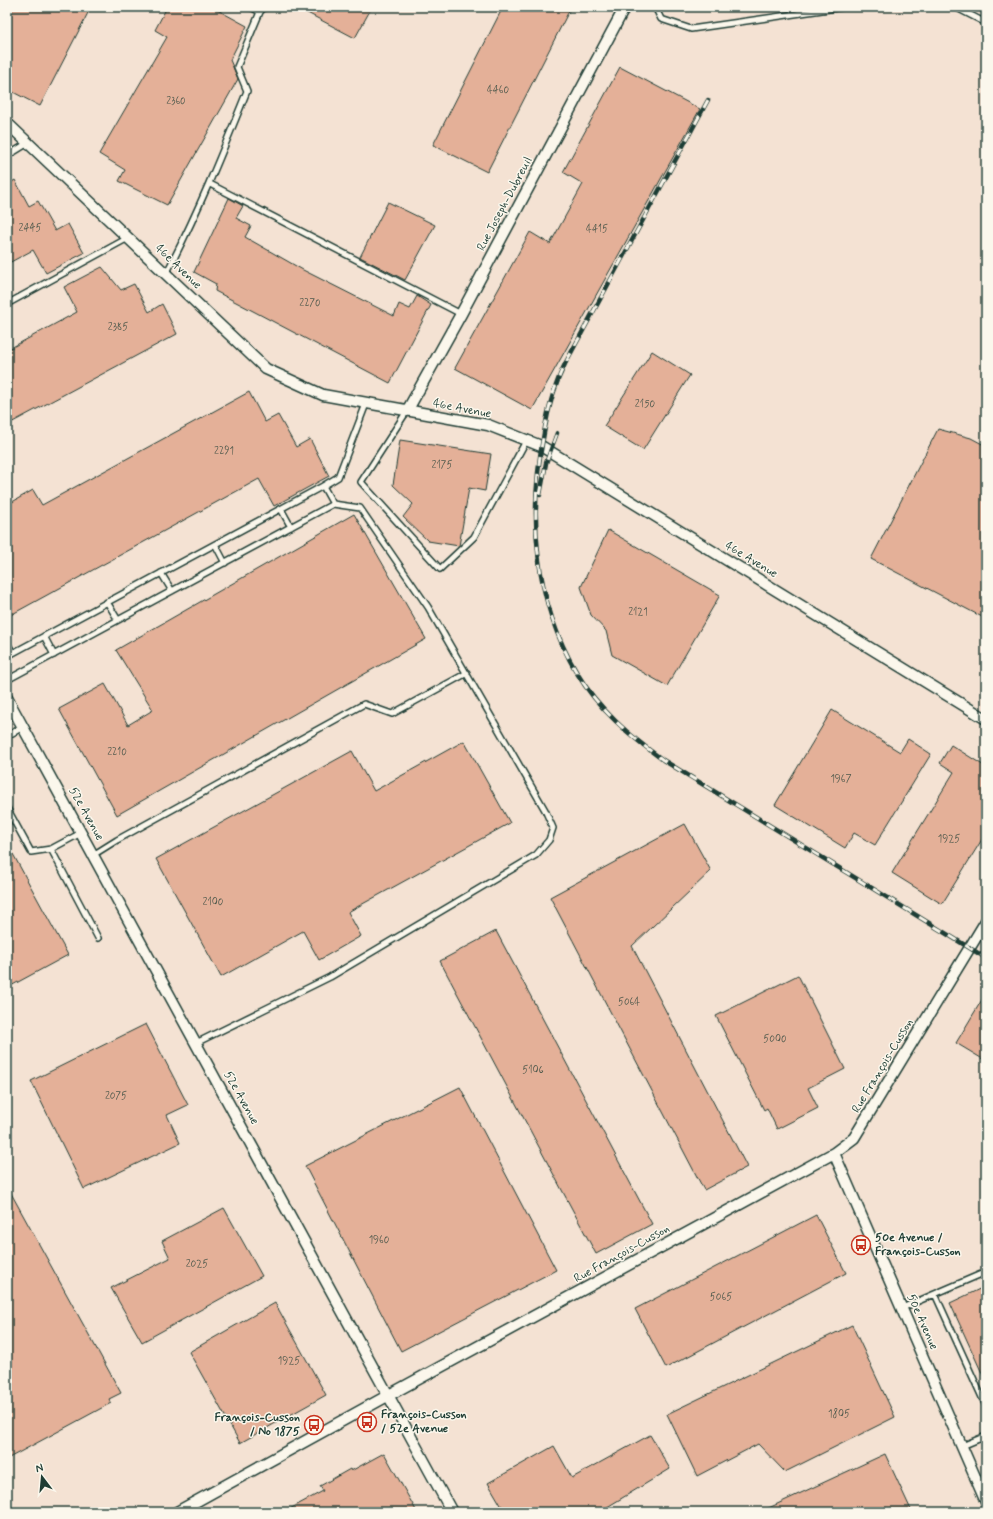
<svg xmlns="http://www.w3.org/2000/svg" width="993" height="1519" viewBox="0 0 993 1519" font-family="Mynerve,sans-serif">
<style>
.built{fill:#f4e2d3}
.building{fill:#e4b098;stroke:#1f3d34}
.lines{fill:none;stroke-linecap:round;stroke-linejoin:round}
.lane-casing{stroke:#1f3d34;stroke-width:8}
.street-casing{stroke:#1f3d34;stroke-width:13}
.lane{stroke:#fbf7ec;stroke-width:5}
.street{stroke:#fbf7ec;stroke-width:10}
.rail-casing{stroke:#1f3d34;stroke-width:4.5}
.rail{stroke:#fbf7ec;stroke-width:3;stroke-dasharray:9;stroke-linecap:butt}
.labels{text-anchor:middle;dominant-baseline:central;stroke-width:3;stroke-linejoin:round;paint-order:stroke}
.number-label{font-size:10px;fill:#505a4d}
.street-label{font-size:12px;fill:#1f3d34;stroke:#fbf7ec}
.poi-label{font-size:12px;font-weight:bold;fill:#1f3d34;stroke:#fbf7ec;text-anchor:start}
</style>
<rect width="100%" height="100%" fill="#fbf7ec"/>
<filter id="ink" filterUnits="userSpaceOnUse"><feTurbulence type="fractalNoise" baseFrequency=".025" numOctaves="2"/><feDisplacementMap in="SourceGraphic" scale="8" xChannelSelector="R" yChannelSelector="G"/><feConvolveMatrix kernelMatrix="1 2 1 2 8 2 1 2 1" color-interpolation-filters="sRGB"/></filter>
<g filter="url(#ink)">
<!-- built -->
<path class="built" d="M7,7H986V1512H7Z"/>
<!-- building -->
<path class="building" d="M7,7H91L40,106L7,89Z
M167,7H212L247,26L230,60L238,79L167,205L119,181L125,170L99,154L167,37L155,30Z
M296,7H372L355,38Z
M503,7H571L487,172L433,145Z
M620,67L700,109L532,410L455,368L530,232L550,244L583,184L563,172Z
M15,180L29,206L38,201L55,231L68,224L84,253L46,273L33,250L7,264V185Z
M229,198L243,206L236,218L251,226L245,237L303,270L394,316L399,304L410,309L417,296L431,305L390,383L215,291L216,284L194,272Z
M388,202L435,225L405,280L360,257Z
M102,267L121,290L134,284L149,312L162,304L177,334L7,425V350L77,312L64,287Z
M652,351L690,375L643,450L604,426Z
M249,392L265,422L278,415L296,447L310,439L329,476L274,506L259,479L7,617V505L33,490L42,505Z
M938,429L971,438L986,446V619L871,559Z
M400,440L491,454L485,491L469,488L459,546L428,541L403,517L413,504L393,485Z
M354,514L426,639L117,815L59,709L105,684L128,725L153,710L116,650Z
M608,530L720,595L667,686L612,655L606,631L591,615L581,587Z
M832,710L900,752L908,739L931,754L875,845L854,833L845,848L775,805Z
M464,741L510,823L348,912L361,936L319,960L303,931L221,977L156,859L352,751L374,791Z
M951,745L986,767V833L942,904L892,873L954,772L940,763Z
M685,824L711,871L632,946L747,1167L704,1190L550,897Z
M7,843L68,955L7,988Z
M496,931L652,1224L596,1254L440,961Z
M798,975L845,1069L808,1088L818,1108L777,1129L767,1108L764,1110L716,1016Z
M986,993V1061L956,1043Z
M146,1024L188,1105L167,1115L180,1143L84,1189L31,1081Z
M460,1087L556,1270L401,1351L305,1166Z
M7,1186L121,1393L109,1399L111,1403L7,1459Z
M224,1208L262,1276L142,1342L111,1288L170,1258L162,1241Z
M816,1215L846,1273L666,1368L635,1309Z
M986,1286V1382L950,1303Z
M275,1303L326,1395L240,1443L189,1352Z
M852,1325L895,1417L785,1472L758,1444L697,1476L667,1414Z
M650,1435L670,1469L599,1512H505L488,1483L554,1446L572,1478Z
M384,1453L417,1512H284L323,1491L320,1486L350,1469L351,1471Z
M885,1454L912,1512H760Z"/>
<g class="lines">
<defs>
<path id="lane" d="M655,7L661,19L691,29L843,7
M955,7L986,23
M260,12L264,7
M7,156L28,143
M210,184L461,314
M166,274C197,215 222,153 247,91L237,67L260,12L251,7
M7,304L128,238
M407,411L361,482L440,569L474,537L526,441
M323,486L338,477L366,404
M281,509L291,527
M215,544L225,563
M161,573L172,591
M107,602L118,620
M44,636L54,655
M7,643L13,653L7,656
M7,680L333,504L323,486L13,653
M7,736L23,727
M7,808L31,852L51,849L81,833
M51,849L98,938
M93,855L117,840L364,704L392,714L467,673
M196,1043L330,977L536,855L549,840L553,828L545,810L428,607L360,508L333,504
M935,1294L986,1406
M902,1308L986,1272
M962,1446L986,1436"/>
<path id="street" d="M7,123L266,369L323,395L488,425L541,446L986,719
M407,411L461,314L625,7
M7,698L452,1512
M834,1153L986,1502
M177,1512L389,1395L834,1153L854,1138L986,921"/>
</defs>
<!-- lane casing -->
<use href="#lane" class="lane-casing"/>
<!-- street casing -->
<use href="#street" class="street-casing"/>
<!-- lane -->
<use href="#lane" class="lane"/>
<!-- street -->
<use href="#street" class="street"/>
<defs>
<path id="rail" d="M708,100L565,364C554,386 548,409 544,433C528,514 534,601 577,673C598,709 630,736 663,760L986,958
M540,495L546,463L557,433"/>
</defs>
<!-- rail casing -->
<use href="#rail" class="rail-casing"/>
<!-- rail -->
<use href="#rail" class="rail"/>
</g>
</g>
<!-- icons -->
<defs>
<symbol id="bus-ring" viewBox="-11 -11 22 22"><circle r="9.5" fill="#fbf7ec" stroke="#c8321e" stroke-width="1.5"/><path d="M-5-6H5V4H4V6H2V4H-2V6H-4V4H-5ZM-3.5-4V0h7V-4ZM-3.5 1.2v1.5H-2V1.2ZM2 1.2v1.5H3.5V1.2Z" fill="#c8321e"/></symbol>
</defs>
<g fill-rule="evenodd">
<use href="#bus-ring" x="850" y="1234" width="22" height="22"/>
<use href="#bus-ring" x="356" y="1411" width="22" height="22"/>
<use href="#bus-ring" x="303" y="1414" width="22" height="22"/>
</g>
<g class="labels">
<!-- number labels -->
<g class="number-label">
<text x="498" y="90">4460</text>
<text x="176" y="101">2360</text>
<text x="30" y="228">2445</text>
<text x="597" y="229">4415</text>
<text x="310" y="303">2270</text>
<text x="118" y="327">2385</text>
<text x="645" y="404">2150</text>
<text x="224" y="451">2291</text>
<text x="442" y="465">2175</text>
<text x="638" y="612">2121</text>
<text x="117" y="752">2210</text>
<text x="841" y="779">1967</text>
<text x="949" y="839">1925</text>
<text x="213" y="902">2100</text>
<text x="629" y="1002">5064</text>
<text x="775" y="1039">5000</text>
<text x="533" y="1070">5106</text>
<text x="116" y="1096">2075</text>
<text x="379" y="1240">1960</text>
<text x="197" y="1264">2025</text>
<text x="721" y="1297">5065</text>
<text x="289" y="1361">1925</text>
<text x="839" y="1414">1805</text>
</g>
<!-- street labels -->
<g class="street-label">
<text transform="translate(505 204) rotate(-62)">Rue Joseph-Dubreuil</text>
<text transform="translate(178 267) rotate(44)">46e Avenue</text>
<text transform="translate(462 409) rotate(11)">46e Avenue</text>
<text transform="translate(751 560) rotate(31)">46e Avenue</text>
<text transform="translate(86 814) rotate(61)">52e Avenue</text>
<text transform="translate(883 1066) rotate(-59)">Rue François-Cusson</text>
<text transform="translate(241 1098) rotate(61)">52e Avenue</text>
<text transform="translate(622 1254) rotate(-29)">Rue François-Cusson</text>
<text transform="translate(922 1322) rotate(66)">50e Avenue</text>
</g>
<!-- poi labels -->
<g class="poi-label">
<text x="875" y="1238">50e Avenue /<tspan x="875" dy="14">François-Cusson</tspan></text>
<text x="381" y="1415">François-Cusson<tspan x="381" dy="14">/ 52e Avenue</tspan></text>
<text x="300" y="1418" text-anchor="end">François-Cusson<tspan x="300" dy="14">/ No 1875</tspan></text>
</g>
</g>
<!-- margin -->
<rect width="993" height="1519" fill="none" stroke="#fbf7ec" stroke-width="24"/>
<rect x="12" y="12" width="969" height="1495" fill="none" stroke="#1f3d34" stroke-width="1.5" filter="url(#ink)"/>
<!-- north arrow -->
<g transform="translate(42 1477) rotate(344)" stroke="#fbf7ec" stroke-width="3" paint-order="stroke">
<path d="M0-3L7 15L0 10L-7 15Z" fill="#1f3d34"/>
<text y="-6" font-size="11" font-weight="bold" text-anchor="middle" fill="#1f3d34">N</text>
</g>
</svg>
